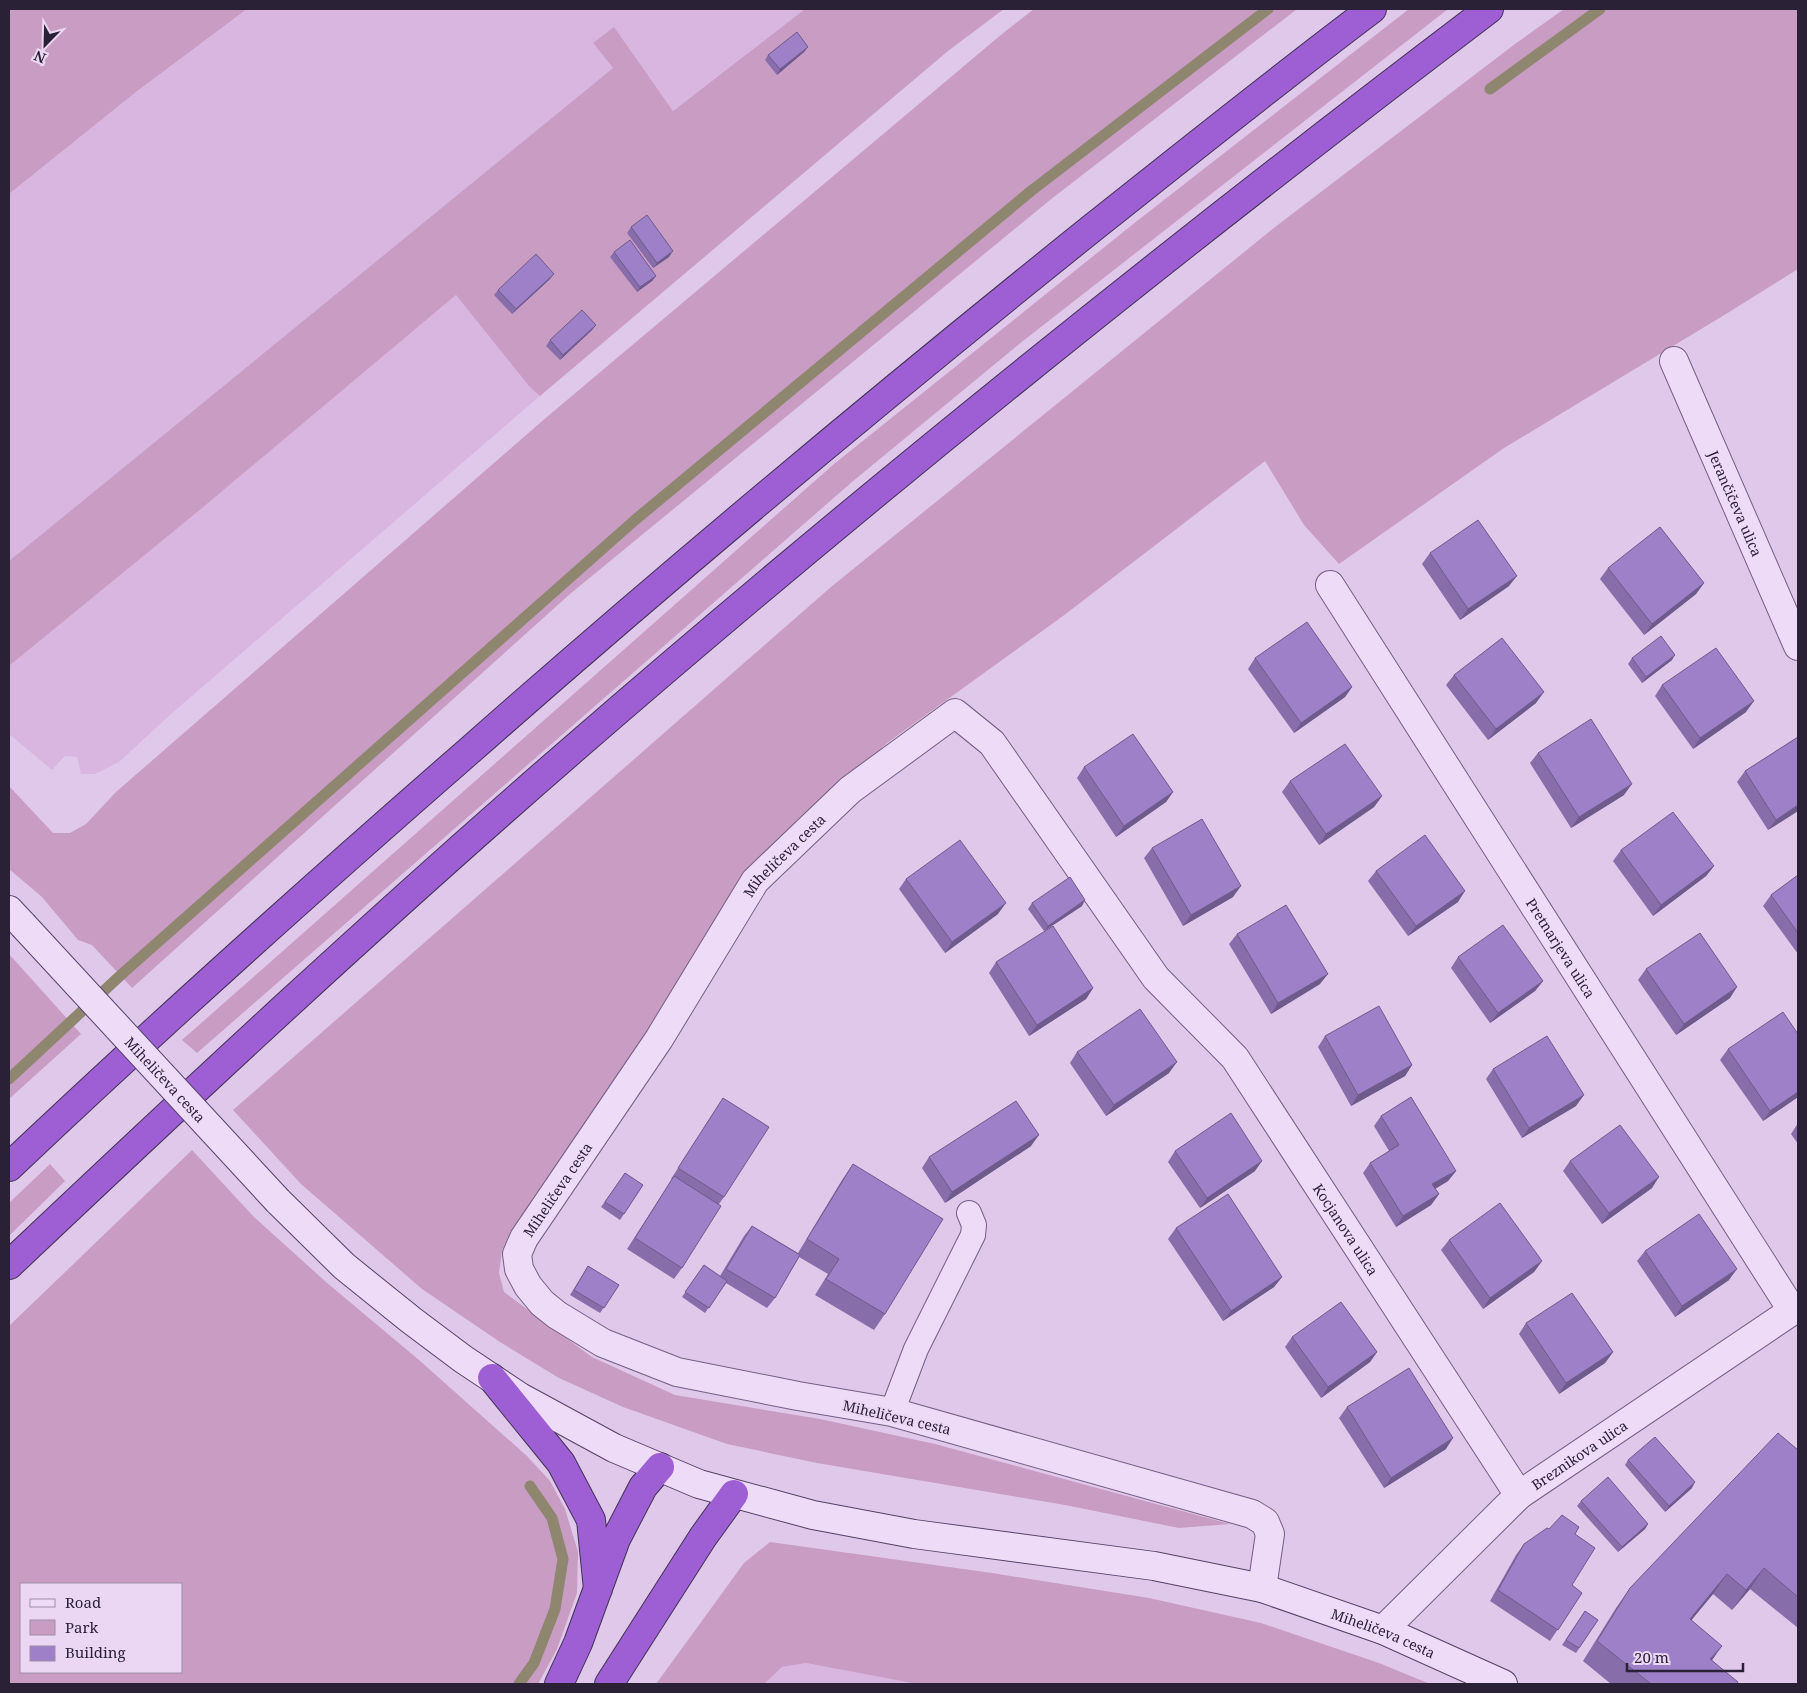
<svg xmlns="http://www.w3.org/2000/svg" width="1807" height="1693" viewBox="0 0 1807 1693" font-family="'Noto Serif',serif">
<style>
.farmland{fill:#d9b6e0}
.green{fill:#c99cc4;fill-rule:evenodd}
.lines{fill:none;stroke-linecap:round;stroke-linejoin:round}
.stream{stroke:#8e866f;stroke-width:11}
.lane-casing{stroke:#735e86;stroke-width:26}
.street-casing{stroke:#735e86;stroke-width:30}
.secondary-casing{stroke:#544168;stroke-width:30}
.highway-casing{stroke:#413254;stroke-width:30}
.lane{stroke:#eedbf7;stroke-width:24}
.street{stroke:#eedbf7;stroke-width:28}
.secondary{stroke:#eedbf7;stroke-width:28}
.highway{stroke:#9f5fd4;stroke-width:28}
.secondary-bridge-casing{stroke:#544168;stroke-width:30;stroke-linecap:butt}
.secondary-bridge{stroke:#eedbf7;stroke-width:28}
.wall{fill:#876eab}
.shaded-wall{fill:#6e5a8b}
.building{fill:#9d80c7;stroke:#6e5a8b}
.labels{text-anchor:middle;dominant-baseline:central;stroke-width:4;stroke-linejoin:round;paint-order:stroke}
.street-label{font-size:14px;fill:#2b2137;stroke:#ebd7f3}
</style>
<rect width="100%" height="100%" fill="#e0c8eb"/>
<!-- farmland -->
<path class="farmland" d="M247,9H805L673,111L614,28L593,43L613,68L9,561V194L136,92Z
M456,295L540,396L171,714L119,762L95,774H81L77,757L65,756L52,770L9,734V666L201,509Z
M806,1663L917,1684H764L782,1667Z"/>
<!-- green -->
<path class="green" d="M9,9H247L136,92L9,194Z
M805,9H1004L948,51L540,396L529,386L456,295L201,509L9,666V561L613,68L593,43L614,27L673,111Z
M1034,9H1297L1050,200L570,594L132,988L92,945L78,940L42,897L9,869V786L53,833H70L86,824L116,792L548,416L1002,34Z
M1409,9H1448L1023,341L852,482L197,1053L182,1040L834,464L1137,221Z
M1564,9H1798V269L1726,314L1504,448L1339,564L1304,525L1265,461L1063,616L887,743L739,881L654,1021L508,1237L502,1250L499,1273L504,1292L592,1357L675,1395L820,1419L935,1444L1230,1524L1179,1528L1065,1505L817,1463L727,1444L623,1407L559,1378L500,1342L422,1289L301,1184L233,1110L831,587L1275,227L1515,44Z
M9,954L81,1034L9,1099Z
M192,1150L254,1217L326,1282L419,1360L527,1456L550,1481L565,1509L578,1552L577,1593L557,1649L538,1684H9V1326ZM181,1584V1672H21V1584Z
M50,1164L65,1181L9,1236V1203Z
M770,1542L992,1573L1149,1598L1261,1623L1379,1663L1430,1684H917L806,1663L782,1667L764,1684H656L744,1563Z"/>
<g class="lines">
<!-- stream -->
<path class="stream" d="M1490,89L1600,9
M9,1079L123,973L635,520L1031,191L1268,9
M519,1684L534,1663L555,1609L563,1559L552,1518L530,1486"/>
<defs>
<path id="lane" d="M892,1412L916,1349L973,1235L974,1225L969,1213"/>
<g id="street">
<path id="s1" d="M1674,361L1798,646"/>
<path id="s2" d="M1330,585L1792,1310"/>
<path id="s3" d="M1262,1588L1270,1534L1265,1522L1252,1514L892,1412L798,1396L677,1372L603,1343L557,1315L542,1303L528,1286L519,1269L517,1254L524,1238L659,1039L755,881L850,790L955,713L992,743L1156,978L1235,1058L1519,1495"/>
<path id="s4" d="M1383,1630L1519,1495L1798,1307"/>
</g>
<g id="secondary">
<path d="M9,910L23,925"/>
<path id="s5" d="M278,1201L344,1266L411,1320L463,1359L520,1397L614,1448L699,1484L813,1515L914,1534L1154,1566L1262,1588L1383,1630L1503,1684"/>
</g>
<path id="highway" d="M9,1167C159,1025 313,887 469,751C674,570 883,396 1096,225C1188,152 1279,79 1372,9
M9,1265C196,1088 384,913 578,745C873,489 1178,245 1489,9
M492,1378L561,1463L591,1520L598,1589
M559,1684L578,1643L616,1539L643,1487L660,1467
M609,1684L703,1537L734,1494"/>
</defs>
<!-- lane casing -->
<use href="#lane" class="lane-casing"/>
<!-- street casing -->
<use href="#street" class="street-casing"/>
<!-- secondary casing -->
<use href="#secondary" class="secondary-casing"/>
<!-- highway casing -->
<use href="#highway" class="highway-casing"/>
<!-- lane -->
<use href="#lane" class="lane"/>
<!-- street -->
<use href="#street" class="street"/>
<!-- secondary -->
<use href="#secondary" class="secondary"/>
<!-- highway -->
<use href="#highway" class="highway"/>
<defs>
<g id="secondary-bridge">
<path id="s6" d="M23,925L278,1201"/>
</g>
</defs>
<!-- secondary-bridge casing -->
<use href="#secondary-bridge" class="secondary-bridge-casing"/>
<!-- secondary-bridge -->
<use href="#secondary-bridge" class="secondary-bridge"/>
</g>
<!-- wall -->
<path class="wall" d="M808,47L804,52L777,75L765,60L768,55Z
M631,227L669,257L653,268L627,233Z
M614,252L656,276L652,281L637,292L610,257Z
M550,279L512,314L494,295L498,290Z
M596,325L592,330L560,360L546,346L550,340Z
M1430,553L1509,586L1460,620L1422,564Z
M1608,568L1704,583L1696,594L1644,635L1600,579Z
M1255,658L1352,687L1345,697L1294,733L1248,669Z
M1632,658L1672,660L1642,683L1628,664Z
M1454,675L1536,703L1488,740L1446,685Z
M1662,685L1746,712L1693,749L1655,696Z
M1798,737V811L1768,830L1737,782L1745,771Z
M1538,753L1624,795L1571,828L1530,763Z
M1084,767L1173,792L1166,802L1116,837L1077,778Z
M1290,781L1382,796L1374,807L1319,845L1282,792Z
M1152,848L1233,897L1183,926L1144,858Z
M1621,850L1714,866L1706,876L1653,916L1613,861Z
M1376,871L1458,902L1408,936L1368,881Z
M1798,875V954L1763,906L1771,895Z
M906,879L998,914L945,953L899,889Z
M1032,903L1082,906L1044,931L1028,909Z
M1237,934L1320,984L1271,1014L1229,944Z
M1458,957L1543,981L1535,991L1490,1023L1451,968Z
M996,962L1093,988L1086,999L1029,1036L989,973Z
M1646,969L1730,998L1676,1035L1638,980Z
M1798,1034V1097L1763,1121L1720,1060L1728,1049Z
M1325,1036L1412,1065L1405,1076L1351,1106L1318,1047Z
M1077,1052L1169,1073L1106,1116L1070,1063Z
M1493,1069L1576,1106L1522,1138L1486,1079Z
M723,1098L724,1197L719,1204L682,1268L674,1279L627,1249L672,1179H671Z
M1381,1116L1456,1171L1448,1181L1435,1189L1439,1194L1431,1205L1396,1227L1363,1173L1370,1163L1389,1151L1374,1126Z
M1798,1123V1144L1791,1134Z
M1031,1146L945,1203L922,1168L929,1157Z
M1175,1151L1255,1171L1200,1208L1168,1162Z
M1570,1161L1652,1188L1602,1224L1563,1171Z
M853,1164L885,1314L874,1330L815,1295L828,1274L799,1257L775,1298L767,1308L726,1283L705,1313L682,1297L704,1265L720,1276L744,1236L752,1226L798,1253L842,1180Z
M625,1173L643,1185L620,1220L601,1207Z
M1176,1228L1282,1277L1274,1287L1223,1321L1168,1239Z
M1449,1240L1542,1261L1534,1272L1483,1309L1441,1250Z
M1645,1251L1729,1280L1675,1317L1637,1261Z
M588,1266L619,1285L600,1313L570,1295Z
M1526,1323L1613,1352L1605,1363L1559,1394L1519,1334Z
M1292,1337L1377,1352L1370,1362L1321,1398L1285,1347Z
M1347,1407L1446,1449L1384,1488L1339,1418Z
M1798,1450V1628L1750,1589L1732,1610L1713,1594L1691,1620L1712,1660L1737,1684H1611L1583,1661L1616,1608L1630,1588Z
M1628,1460L1692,1488L1665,1512L1625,1465Z
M1581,1501L1648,1524L1645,1529L1618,1552L1577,1506Z
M1575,1534L1572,1585L1582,1593L1550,1641L1490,1601L1516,1555L1524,1544Z
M1585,1611L1598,1620L1576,1653L1562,1645Z"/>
<!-- shaded-wall -->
<path class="shaded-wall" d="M808,47L804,52L777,75L780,69Z
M673,251L669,257L653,268L657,263Z
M554,274L550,279L512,314L516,309Z
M656,276L652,281L637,292L640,287Z
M596,325L592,330L560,360L563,355Z
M1517,576L1509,586L1460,620L1468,609Z
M1704,583L1696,594L1644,635L1652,624Z
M1675,655L1672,660L1642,683L1646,677Z
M1352,687L1345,697L1294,733L1301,723Z
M1544,692L1536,703L1488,740L1496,729Z
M1754,701L1746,712L1693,749L1700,738Z
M1632,784L1624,795L1571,828L1579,817Z
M1173,792L1166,802L1116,837L1124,826Z
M1382,796L1374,807L1319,845L1326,834Z
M1798,805V811L1768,830L1776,820Z
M1714,866L1706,876L1653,916L1661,905Z
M1241,886L1233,897L1183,926L1191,915Z
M1465,891L1458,902L1408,936L1416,926Z
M1085,900L1082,906L1044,931L1048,926Z
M1006,903L998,914L945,953L952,942Z
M1328,974L1320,984L1271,1014L1278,1003Z
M1543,981L1535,991L1490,1023L1498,1013Z
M1737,987L1730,998L1676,1035L1684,1024Z
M1093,988L1086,999L1029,1036L1037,1025Z
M1177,1062L1169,1073L1106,1116L1114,1105Z
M1412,1065L1405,1076L1351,1106L1358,1095Z
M1798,1092V1097L1763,1121L1770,1111Z
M1584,1095L1576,1106L1522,1138L1529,1128Z
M1039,1135L1031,1146L945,1203L952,1192Z
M1262,1161L1255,1171L1200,1208L1207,1198Z
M1456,1171L1448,1181L1425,1195L1432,1184Z
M1659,1177L1652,1188L1602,1224L1609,1213Z
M1439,1194L1431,1205L1396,1227L1403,1216Z
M1542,1261L1534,1272L1483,1309L1490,1298Z
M1737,1269L1729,1280L1675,1317L1682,1306Z
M1282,1277L1274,1287L1223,1321L1231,1311Z
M1377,1352L1370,1362L1321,1398L1328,1387Z
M1613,1352L1605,1363L1559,1394L1566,1383Z
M1453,1438L1446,1449L1384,1488L1391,1478Z
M1695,1482L1692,1488L1665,1512L1669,1506Z
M1648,1524L1645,1529L1618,1552L1622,1547Z
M1764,1568L1750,1589L1732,1610L1746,1590Z
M1727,1574L1713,1594L1676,1639L1690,1619Z
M1722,1646L1708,1666L1710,1659Z"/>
<!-- building -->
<path class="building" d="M797,32L808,47L780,69L768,55Z
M647,215L673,251L657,263L631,227Z
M630,240L656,276L640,287L614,252Z
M536,254L554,274L516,309L498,290Z
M582,310L596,325L563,355L550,340Z
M1478,520L1517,576L1468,609L1430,553Z
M1660,527L1704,583L1652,624L1608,568Z
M1307,622L1352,687L1301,723L1255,658Z
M1661,636L1675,655L1646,677L1632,658Z
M1502,638L1544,692L1496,729L1454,675Z
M1716,648L1754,701L1700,738L1662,685Z
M1591,719L1632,784L1579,817L1538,753Z
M1133,734L1173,792L1124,826L1084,767Z
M1798,737V805L1776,820L1745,771Z
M1345,744L1382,796L1326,834L1290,781Z
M1673,812L1714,866L1661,905L1621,850Z
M1202,819L1241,886L1191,915L1152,848Z
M1425,835L1465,891L1416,926L1376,871Z
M960,840L1006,903L952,942L906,879Z
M1798,875V933L1771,895Z
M1070,877L1085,900L1048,926L1032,903Z
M1286,905L1328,974L1278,1003L1237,934Z
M1503,925L1543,981L1498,1013L1458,957Z
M1053,926L1093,988L1037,1025L996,962Z
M1700,933L1737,987L1684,1024L1646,969Z
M1379,1006L1412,1065L1358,1095L1325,1036Z
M1140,1009L1177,1062L1114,1105L1077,1052Z
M1783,1012L1798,1034V1092L1770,1111L1728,1049Z
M1547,1036L1584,1095L1529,1128L1493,1069Z
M1411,1097L1456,1171L1432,1184L1439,1194L1403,1216L1370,1163L1399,1145L1381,1116Z
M723,1098L769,1127L724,1197L678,1168Z
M1016,1101L1039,1135L952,1192L929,1157Z
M1231,1113L1262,1161L1207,1198L1175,1151Z
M1620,1125L1659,1177L1609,1213L1570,1161Z
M853,1164L943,1219L885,1314L826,1279L839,1259L807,1239Z
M625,1173L643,1185L624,1214L605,1202Z
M674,1176L721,1206L682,1268L635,1238Z
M1228,1194L1282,1277L1231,1311L1176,1228Z
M1500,1203L1542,1261L1490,1298L1449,1240Z
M1699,1214L1737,1269L1682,1306L1645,1251Z
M752,1226L800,1255L775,1298L726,1269Z
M704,1265L727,1281L709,1308L685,1292Z
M588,1266L619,1285L604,1308L574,1290Z
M1572,1293L1613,1352L1566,1383L1526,1323Z
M1341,1302L1377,1352L1328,1387L1292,1337Z
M1409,1368L1453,1438L1391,1478L1347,1407Z
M1778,1433L1798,1450V1597L1764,1568L1746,1590L1727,1574L1690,1619L1722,1646L1710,1659L1738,1682L1737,1684H1651L1597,1641L1630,1588Z
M1655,1437L1695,1482L1669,1506L1628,1460Z
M1608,1477L1648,1524L1622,1547L1581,1501Z
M1562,1515L1579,1527L1575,1534L1595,1548L1572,1585L1582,1593L1558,1630L1498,1590L1524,1544L1547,1528L1549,1529Z
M1585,1611L1598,1620L1579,1648L1566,1640Z"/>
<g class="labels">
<!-- street labels -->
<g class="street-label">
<text stroke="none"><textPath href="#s1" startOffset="155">Jerančičeva ulica</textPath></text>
<text stroke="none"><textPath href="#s3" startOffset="1366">Miheličeva cesta</textPath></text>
<text stroke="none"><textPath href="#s2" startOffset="430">Pretnarjeva ulica</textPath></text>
<text stroke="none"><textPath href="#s6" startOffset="210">Miheličeva cesta</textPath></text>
<text stroke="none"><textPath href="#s3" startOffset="961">Miheličeva cesta</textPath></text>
<text stroke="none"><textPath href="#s3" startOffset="2240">Kocjanova ulica</textPath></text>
<text transform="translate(897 1417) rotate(13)">Miheličeva cesta</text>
<text stroke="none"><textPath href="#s4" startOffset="264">Breznikova ulica</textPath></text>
<text stroke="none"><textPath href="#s5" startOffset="1214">Miheličeva cesta</textPath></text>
</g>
</g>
<!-- border -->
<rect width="1807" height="1693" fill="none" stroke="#2b2137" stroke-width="20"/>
<!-- legend -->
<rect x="20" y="1583" width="162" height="90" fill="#ebd7f3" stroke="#9e8ea8"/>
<rect x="30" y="1599" width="25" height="8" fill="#eedbf7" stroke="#9e8ea8"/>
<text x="65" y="1608" font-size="15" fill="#2b2137">Road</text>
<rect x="30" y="1620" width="25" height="15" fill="#c99cc4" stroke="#9e8ea8"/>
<text x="65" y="1633" font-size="15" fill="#2b2137">Park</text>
<rect x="30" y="1646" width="25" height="15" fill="#9d80c7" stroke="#9e8ea8"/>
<text x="65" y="1658" font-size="15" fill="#2b2137">Building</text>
<!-- north arrow -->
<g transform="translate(45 45) rotate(203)" stroke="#ebd7f3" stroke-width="4" paint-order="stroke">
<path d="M0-4L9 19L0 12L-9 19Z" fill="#2b2137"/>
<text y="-8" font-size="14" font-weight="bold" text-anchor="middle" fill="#2b2137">N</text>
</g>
<!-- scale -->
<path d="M1627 1663v8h116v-8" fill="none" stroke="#2b2137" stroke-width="2.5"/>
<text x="1634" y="1663" font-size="15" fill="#2b2137" stroke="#ebd7f3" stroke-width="4" paint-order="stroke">20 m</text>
</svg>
